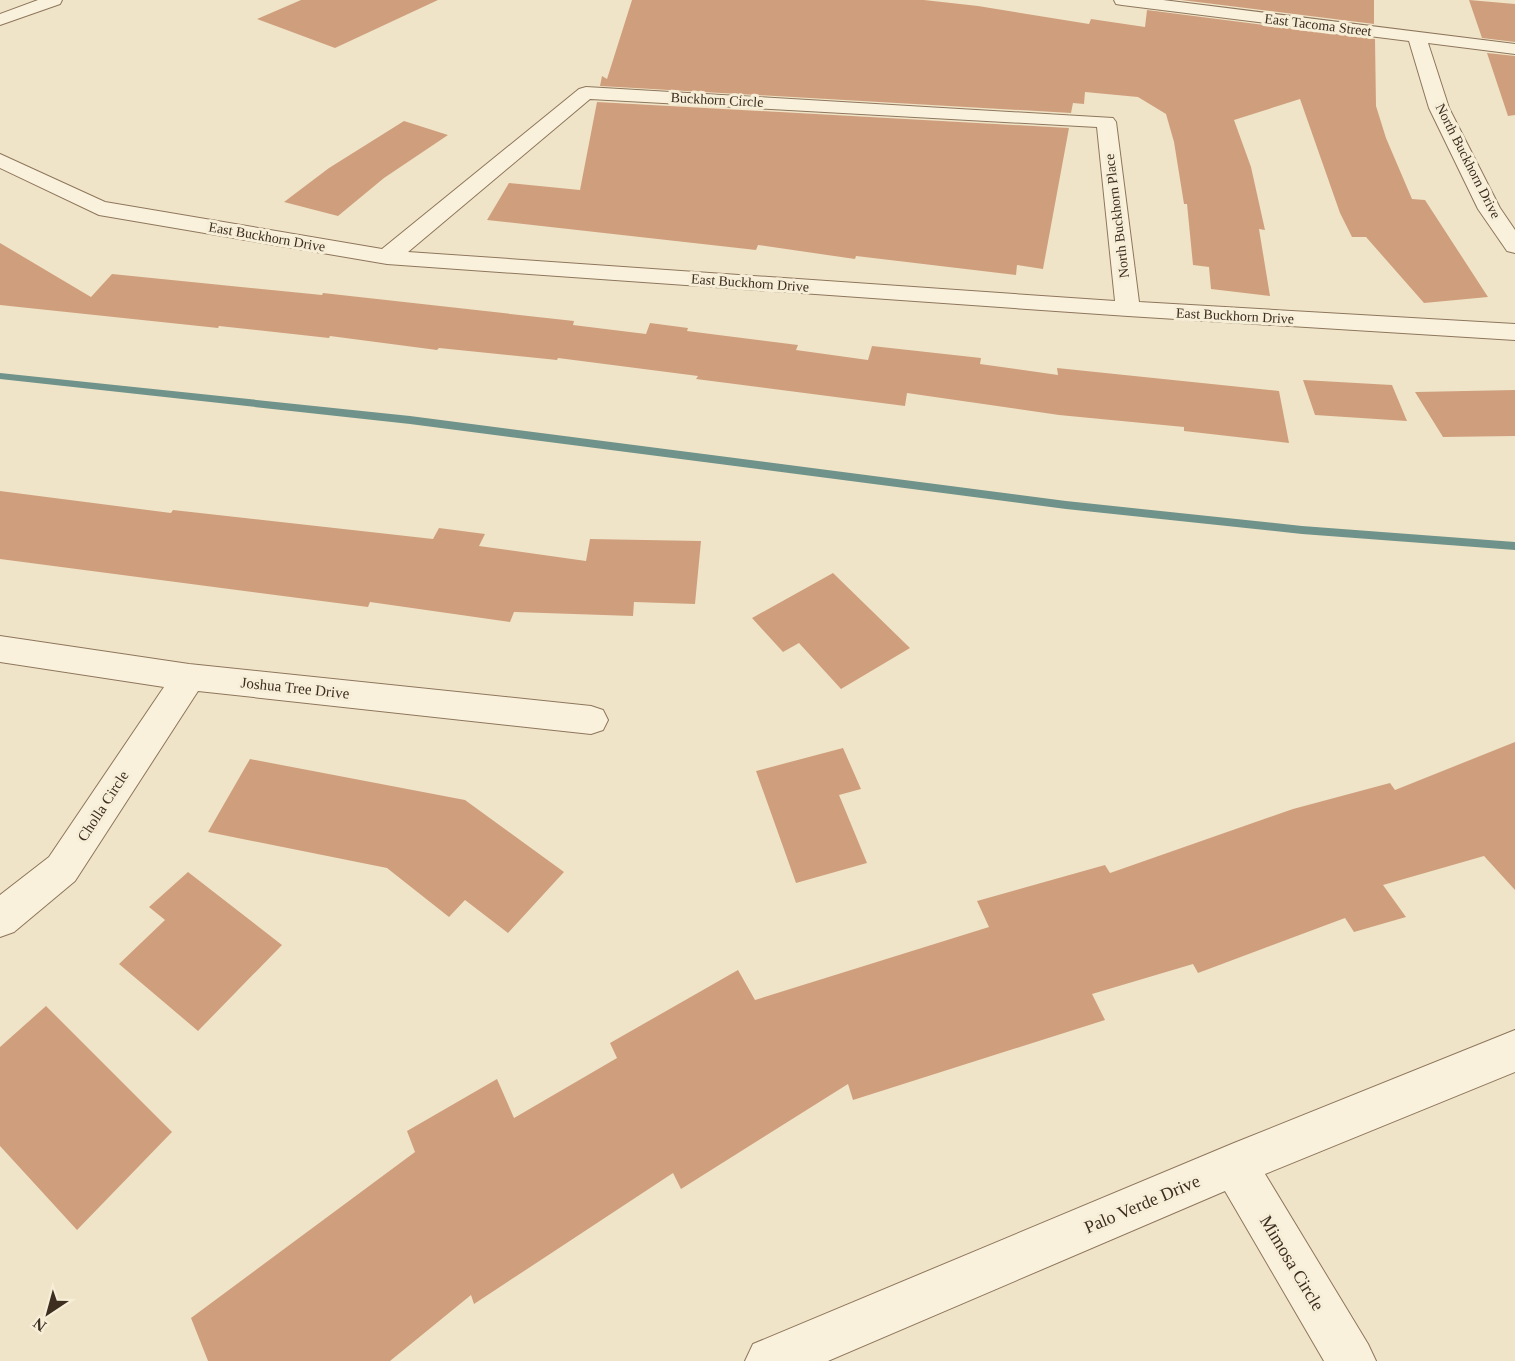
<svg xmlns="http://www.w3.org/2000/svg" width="1515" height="1361" viewBox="0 0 1515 1361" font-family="'Times New Roman',serif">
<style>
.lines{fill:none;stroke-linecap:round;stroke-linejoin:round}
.stream{fill:#6f938a;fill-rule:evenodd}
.building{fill:#cf9f7d}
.minor-casing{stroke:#8d765c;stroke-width:2}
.minor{fill:#faf1dc;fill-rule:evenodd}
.labels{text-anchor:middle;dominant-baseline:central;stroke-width:6;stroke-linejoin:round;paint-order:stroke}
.far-street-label{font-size:14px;fill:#3d2e20;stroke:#f7eed8}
.street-label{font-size:15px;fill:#3d2e20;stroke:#f7eed8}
.near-street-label{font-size:18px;fill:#3d2e20;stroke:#f7eed8}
</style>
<rect width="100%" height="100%" fill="#f0e4c8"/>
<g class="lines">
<!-- stream -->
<path class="stream" d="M0,373L410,416L1066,501L1302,526L1515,542V550L1302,534L1066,509L410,424L0,379Z"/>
</g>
<!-- building -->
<path class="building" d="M301,0H438L335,48L257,19Z
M632,0H924L978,6L1089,24L1091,19L1145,27L1147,10L1375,39L1376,106L1386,138L1412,199L1425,200L1488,297L1424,303L1366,237H1352L1340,213L1300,99L1234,120L1251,167L1265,230L1259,229L1270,296L1211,289L1209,267L1193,265L1187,204H1184L1174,142L1166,114L1138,97L1085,92L1084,104L1073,103L1071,113L600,86L602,76L607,79Z
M1181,0H1374V24Z
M1469,0L1515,4V42L1482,38Z
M1487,53L1515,56V115L1508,116Z
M597,102L1069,128L1043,269L1017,265L1016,275L856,256L855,259L758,245L756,250L487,220L509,183L580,190Z
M404,121L448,135L384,178L338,216L284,202L329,168Z
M0,243L91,297L112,274L322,295L323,293L574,321L573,325L646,334L650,323L688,328L687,331L798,345L796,350L868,360L872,346L981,358L980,364L1058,375L1057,368L1279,391L1289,443L1184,431V427L1059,415L907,393L905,406L696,379L698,376L558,358L557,360L439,348L437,350L330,336L329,338L219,326L218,328L0,305Z
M1303,380L1392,385L1407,421L1315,415Z
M1515,390V436L1443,437L1415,392Z
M0,491L171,513L173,510L433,539L439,528L485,534L479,546L586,561L590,539L701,541L695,604L634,602L633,616L514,612L510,622L370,602L368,607L0,559Z
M833,573L910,648L841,689L799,643L783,652L752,618Z
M1515,742V890L1484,856L1383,885L1406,917L1354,932L1345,918L1198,973L1193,964L1092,994L1105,1020L853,1100L848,1084L681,1189L673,1173L474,1304L471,1295L390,1361H208L191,1318L415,1152L407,1131L497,1079L514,1118L617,1058L610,1043L738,970L755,1000L989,927L977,901L1105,865L1110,873L1293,809L1390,783L1395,790Z
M843,748L861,789L839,795L867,863L796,883L756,771Z
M250,759L465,800L564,872L508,933L465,900L449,917L387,868L208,832Z
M188,872L282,945L198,1031L119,964L165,920L149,907Z
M46,1006L172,1132L77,1230L0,1146V1047Z"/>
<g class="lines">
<defs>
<path id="minor" d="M38,0H62L60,4L0,25V14Z
M1114,0H1163L1515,44V54L1428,43L1449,108L1500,208L1515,230V253L1507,251L1478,209L1429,108L1409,41L1122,5L1116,4Z
M586,87L1113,118L1116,122L1139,302L1515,324V340L1128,316L387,264L99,215L0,168V154L105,202L382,249L579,89ZM590,99L1097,127L1115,301L408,252Z
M0,636L189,664L591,706L603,710L608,720L603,730L591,734L198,691L75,881L14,932L0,937V895L49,857L164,687L0,662Z
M1515,1030V1072L1265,1174L1368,1344L1376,1361H1324L1225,1191L828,1361H745L753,1344L1234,1143Z"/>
</defs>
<!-- minor casing -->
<use href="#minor" class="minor-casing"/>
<!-- minor -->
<use href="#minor" class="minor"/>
</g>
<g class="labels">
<!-- far-street labels -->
<g class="far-street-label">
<text transform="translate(1318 25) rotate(7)">East Tacoma Street</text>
<text transform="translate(717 100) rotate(3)">Buckhorn Circle</text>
<text transform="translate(1468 161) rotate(63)">North Buckhorn Drive</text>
<text transform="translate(1117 216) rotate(-97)">North Buckhorn Place</text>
<text transform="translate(267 237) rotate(10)">East Buckhorn Drive</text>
<text transform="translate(750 283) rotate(4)">East Buckhorn Drive</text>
<text transform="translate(1235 316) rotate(3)">East Buckhorn Drive</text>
</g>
<!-- street labels -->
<g class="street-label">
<text transform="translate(295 688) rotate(6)">Joshua Tree Drive</text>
<text transform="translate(103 806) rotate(-57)">Cholla Circle</text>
</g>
<!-- near-street labels -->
<g class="near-street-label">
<text transform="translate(1142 1204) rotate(-23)">Palo Verde Drive</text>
<text transform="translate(1292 1263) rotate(59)">Mimosa Circle</text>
</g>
</g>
<!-- north arrow -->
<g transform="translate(48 1313) rotate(216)" stroke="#f7eed8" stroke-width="4.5" paint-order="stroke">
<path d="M0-4.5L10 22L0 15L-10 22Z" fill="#3d2e20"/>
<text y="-9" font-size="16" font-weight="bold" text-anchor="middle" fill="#3d2e20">N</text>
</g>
</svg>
